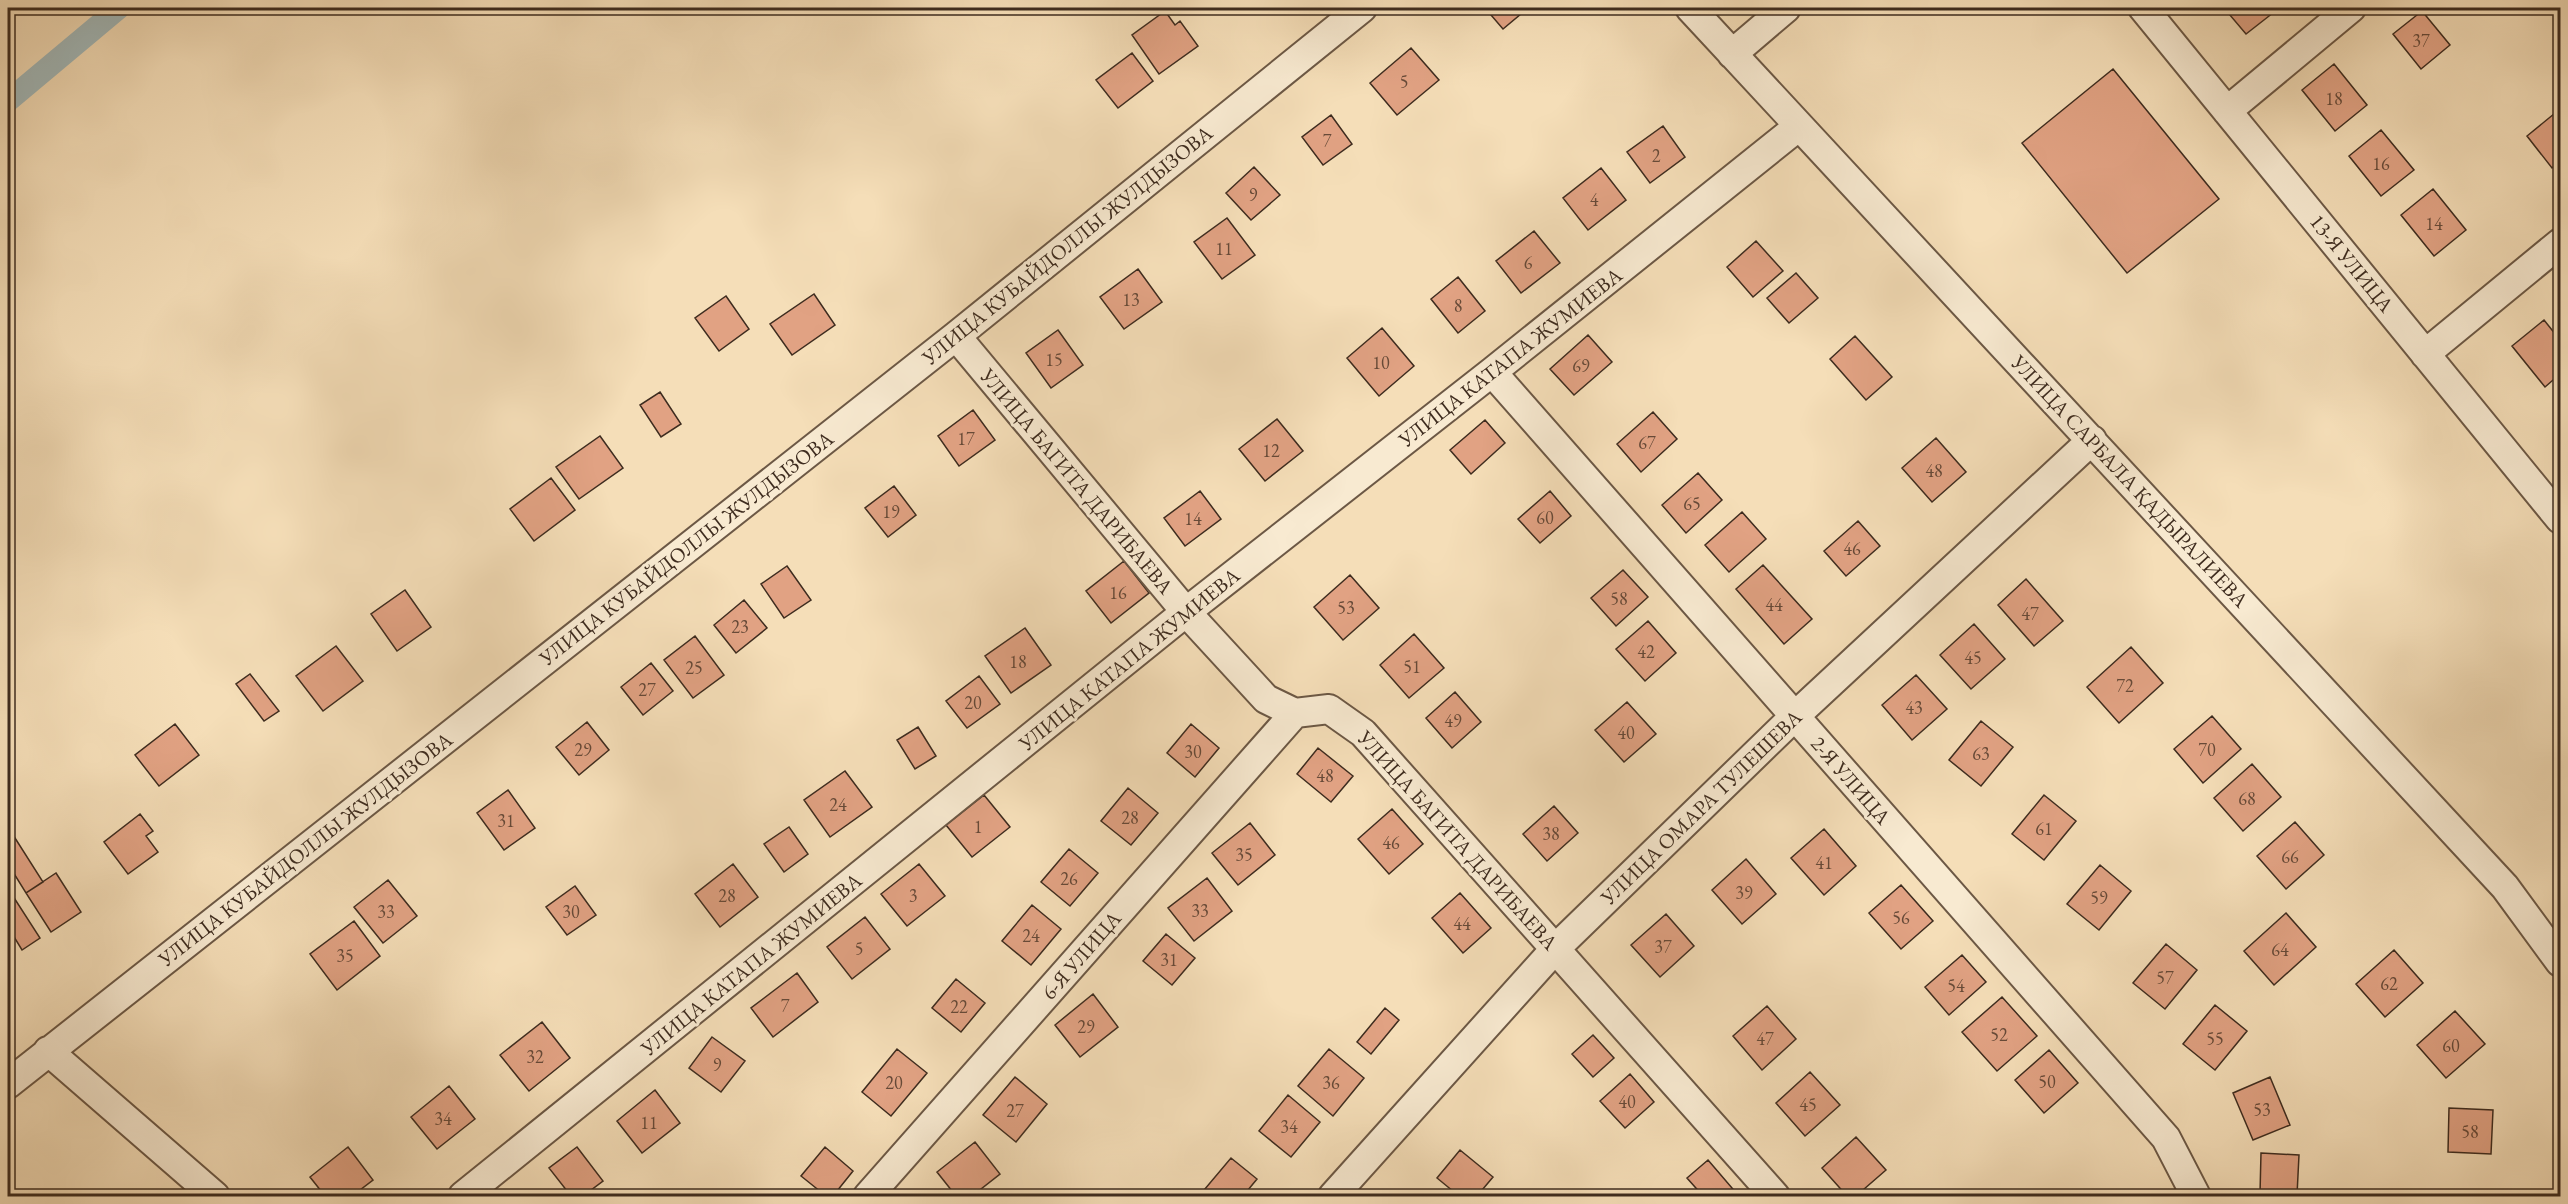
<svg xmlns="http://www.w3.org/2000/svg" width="2568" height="1204" viewBox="0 0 2568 1204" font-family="'EB Garamond',serif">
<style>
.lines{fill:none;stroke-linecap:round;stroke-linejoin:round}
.canal{stroke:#a2b9ba;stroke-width:22}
.building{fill:#e1a283;stroke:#3e2c1f;stroke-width:1.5}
.minor-casing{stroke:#6c5845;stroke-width:32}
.minor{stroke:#f8ead1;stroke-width:28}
.labels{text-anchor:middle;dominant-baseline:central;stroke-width:6;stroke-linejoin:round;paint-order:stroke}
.number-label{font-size:18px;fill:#674a38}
.street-label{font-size:21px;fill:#3e2c1f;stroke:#f8ead1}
</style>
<rect width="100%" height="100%" fill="#f5deb8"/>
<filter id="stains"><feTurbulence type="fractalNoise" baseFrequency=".00333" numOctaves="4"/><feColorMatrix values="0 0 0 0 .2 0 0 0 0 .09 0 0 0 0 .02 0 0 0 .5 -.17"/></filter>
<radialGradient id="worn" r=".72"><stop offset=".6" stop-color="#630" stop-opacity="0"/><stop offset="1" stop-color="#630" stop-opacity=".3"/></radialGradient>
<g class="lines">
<!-- canal -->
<path class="canal" d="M8,101L119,8"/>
</g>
<!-- building -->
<path class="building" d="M1485,8H1528L1503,29Z
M2224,8H2277L2278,9L2246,34Z
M1165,11L1175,25L1180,21L1198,46L1159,74L1132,35Z
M2422,11L2450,45L2421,69L2393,34Z
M1411,48L1439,80L1397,115L1370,83Z
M1132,53L1153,81L1118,108L1096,80Z
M2334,64L2367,105L2335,131L2302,90Z
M2113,69L2219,199L2127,273L2022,143Z
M2560,109V161L2552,168L2527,136Z
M1331,115L1352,144L1323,165L1302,137Z
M1663,126L1685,157L1650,183L1627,152Z
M2381,130L2414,170L2381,196L2349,156Z
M1254,167L1280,195L1251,220L1226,193Z
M1601,168L1626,200L1588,230L1563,198Z
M2433,189L2466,230L2434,256L2401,215Z
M1227,218L1255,255L1222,279L1194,242Z
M1534,231L1560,263L1521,293L1496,261Z
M1756,241L1783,271L1753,297L1727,267Z
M1138,269L1162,302L1124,329L1100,297Z
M1796,273L1818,298L1789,323L1767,298Z
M1458,277L1485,311L1458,333L1431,299Z
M814,294L835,325L792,355L770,324Z
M726,296L749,329L719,351L695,318Z
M2544,320L2560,340V374L2545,387L2512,346Z
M1382,328L1414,366L1379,396L1347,358Z
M1058,330L1083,365L1051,388L1026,353Z
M1588,335L1612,362L1574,395L1550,369Z
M1855,336L1892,377L1866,400L1830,359Z
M660,392L681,424L661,437L640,405Z
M973,410L995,440L959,466L938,436Z
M1653,412L1677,439L1641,472L1617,444Z
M1277,419L1303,451L1265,481L1239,449Z
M1485,420L1505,443L1471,474L1450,450Z
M600,436L623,468L579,499L556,467Z
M1936,438L1966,472L1932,502L1902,468Z
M1698,473L1722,500L1686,533L1662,505Z
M551,478L575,510L534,541L510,509Z
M894,486L916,515L888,537L865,508Z
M1200,491L1221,519L1185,546L1164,518Z
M1550,491L1571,516L1540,543L1518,519Z
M1742,512L1766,539L1729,572L1705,545Z
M1858,521L1880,546L1846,576L1824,551Z
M1124,561L1149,593L1111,623L1086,591Z
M1763,565L1812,619L1784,644L1736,589Z
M787,566L811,600L784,618L761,584Z
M1623,570L1648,597L1616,626L1591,598Z
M1350,575L1379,608L1343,640L1314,607Z
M2026,579L2063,621L2034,646L1998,605Z
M405,590L431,627L397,651L371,614Z
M744,600L767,628L736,653L714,625Z
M1648,621L1676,653L1645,681L1616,649Z
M1974,624L2005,659L1971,689L1940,655Z
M1025,628L1051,665L1011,693L985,656Z
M1414,634L1444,668L1409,698L1380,665Z
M695,636L724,675L693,698L664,660Z
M336,646L363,681L323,711L296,676Z
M2131,647L2163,683L2119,723L2087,687Z
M651,663L673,691L643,715L621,687Z
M250,674L279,711L264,721L236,684Z
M1916,675L1947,709L1912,740L1882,705Z
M979,676L1000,704L967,728L946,701Z
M1455,692L1481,722L1452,748L1426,718Z
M1627,702L1656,734L1624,762L1595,730Z
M2212,716L2241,749L2203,783L2174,749Z
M1981,721L2013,747L1981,786L1949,760Z
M587,722L609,750L579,775L556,747Z
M175,724L199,755L159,786L135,755Z
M1191,724L1219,748L1195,777L1167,753Z
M918,727L936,756L915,769L897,740Z
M1318,748L1353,776L1331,802L1297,774Z
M2252,764L2281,797L2243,831L2214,798Z
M845,771L872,807L830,837L804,800Z
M1128,788L1158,813L1131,845L1101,821Z
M508,790L535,828L504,850L477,813Z
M984,795L1010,827L972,857L946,825Z
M2044,795L2076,821L2044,860L2012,834Z
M1554,806L1578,833L1547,861L1523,834Z
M1392,809L1423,844L1389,874L1358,839Z
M140,814L153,831L146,836L158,852L128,874L104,842Z
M2295,822L2324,855L2286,889L2257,856Z
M1250,823L1275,855L1238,885L1212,853Z
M8,827L43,882L26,893L8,864Z
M789,827L808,854L784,872L764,844Z
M1824,829L1856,866L1824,895L1791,858Z
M1069,849L1098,873L1070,906L1041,882Z
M1746,859L1776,894L1742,924L1712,890Z
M733,864L758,897L720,927L695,894Z
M919,864L945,896L907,926L881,894Z
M2100,865L2131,891L2099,930L2067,904Z
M56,873L81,912L51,932L26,893Z
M1207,878L1232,911L1194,941L1168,908Z
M388,880L417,916L383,943L354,907Z
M1901,885L1933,921L1901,949L1869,913Z
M575,886L596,915L567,935L546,907Z
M9,890L40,938L22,950L8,927Z
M1460,893L1491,928L1463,953L1432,918Z
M1032,905L1061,929L1031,965L1002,941Z
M2286,913L2316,947L2274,985L2244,951Z
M1666,914L1694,946L1660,977L1631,945Z
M865,917L890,949L852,979L827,947Z
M354,921L380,956L337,990L310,954Z
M1166,934L1195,958L1172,985L1143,961Z
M2166,944L2197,970L2165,1009L2133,983Z
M2394,950L2423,983L2385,1017L2356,984Z
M1962,955L1986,982L1949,1015L1925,987Z
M797,973L818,1002L773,1037L751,1008Z
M956,979L985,1003L961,1032L932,1008Z
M1093,994L1118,1027L1080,1057L1055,1025Z
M2002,997L2037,1036L1997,1071L1962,1032Z
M2215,1005L2247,1031L2215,1070L2183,1044Z
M1767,1006L1796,1039L1762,1070L1733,1036Z
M1385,1008L1399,1020L1371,1054L1357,1042Z
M2455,1011L2485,1044L2446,1078L2417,1045Z
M542,1022L570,1058L529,1091L500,1055Z
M1593,1035L1614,1058L1593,1077L1572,1054Z
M712,1037L745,1061L721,1092L689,1068Z
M897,1049L927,1073L891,1116L862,1092Z
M1329,1049L1364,1078L1333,1116L1298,1086Z
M2049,1050L2078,1083L2044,1113L2015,1080Z
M1810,1072L1840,1105L1805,1136L1776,1103Z
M1630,1074L1654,1102L1625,1128L1600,1101Z
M1015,1077L1047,1104L1016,1142L983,1115Z
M2270,1077L2290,1125L2253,1140L2233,1093Z
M449,1086L475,1119L437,1149L411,1117Z
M655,1090L680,1123L642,1153L617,1121Z
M1288,1095L1320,1122L1291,1157L1259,1131Z
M2449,1108L2493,1110L2491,1154L2448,1152Z
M1856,1137L1886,1170L1856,1196H1847L1822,1168Z
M975,1142L1000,1174L972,1196H956L937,1172Z
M348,1147L373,1180L352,1196H325L310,1177Z
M577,1147L603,1181L583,1196H571L549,1168Z
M825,1147L853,1171L833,1196H826L801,1176Z
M1460,1150L1493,1177L1477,1196H1459L1437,1178Z
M2261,1153L2299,1155L2297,1195L2260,1194Z
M1231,1158L1257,1179L1243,1196H1199Z
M1708,1160L1738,1195L1736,1196H1703L1687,1178Z"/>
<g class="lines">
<defs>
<path id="minor" d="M1690,8L2505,887L2560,962
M2143,8L2560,519
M1732,54L1786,8
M2227,111L2351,8
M956,336L1186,612L1266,699L1295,713L1329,709L1363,733L1775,1196
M2425,354L2560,243
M1492,372L2166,1138L2196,1196
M48,1051L215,1196
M8,1084L956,336L1362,8
M463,1196L1186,612L1492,372L1799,126
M868,1196L1295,713
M1333,1196L1556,948L1795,716L2092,440"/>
</defs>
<!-- minor casing -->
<use href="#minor" class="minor-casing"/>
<!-- minor -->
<use href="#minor" class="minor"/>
</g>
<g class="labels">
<!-- number labels -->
<g class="number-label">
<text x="2421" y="40">37</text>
<text x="1404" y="81">5</text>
<text x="2334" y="98">18</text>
<text x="1327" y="140">7</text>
<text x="1656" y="155">2</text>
<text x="2381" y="163">16</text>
<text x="1253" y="194">9</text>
<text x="1594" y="199">4</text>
<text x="2434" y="223">14</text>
<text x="1224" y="248">11</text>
<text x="1528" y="262">6</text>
<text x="1131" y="299">13</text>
<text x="1458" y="305">8</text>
<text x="1054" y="359">15</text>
<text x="1381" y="362">10</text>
<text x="1581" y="365">69</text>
<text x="966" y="438">17</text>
<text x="1647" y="442">67</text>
<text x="1271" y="450">12</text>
<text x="1934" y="470">48</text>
<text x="1692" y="503">65</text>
<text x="891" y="511">19</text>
<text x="1545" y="517">60</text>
<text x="1193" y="518">14</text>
<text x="1852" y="548">46</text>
<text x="1118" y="592">16</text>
<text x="1619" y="598">58</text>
<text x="1774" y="604">44</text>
<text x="1346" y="607">53</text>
<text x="2030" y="613">47</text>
<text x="740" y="626">23</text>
<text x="1646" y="651">42</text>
<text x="1973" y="657">45</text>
<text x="1018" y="661">18</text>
<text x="1412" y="666">51</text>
<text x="694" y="667">25</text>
<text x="2125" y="685">72</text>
<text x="647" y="689">27</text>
<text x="973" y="702">20</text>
<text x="1914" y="707">43</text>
<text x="1453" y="720">49</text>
<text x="1626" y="732">40</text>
<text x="583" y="749">29</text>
<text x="2207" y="749">70</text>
<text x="1193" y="751">30</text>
<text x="1981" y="753">63</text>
<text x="1325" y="775">48</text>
<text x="2247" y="798">68</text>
<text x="838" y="804">24</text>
<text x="1130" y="817">28</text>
<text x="506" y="820">31</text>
<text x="978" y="826">1</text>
<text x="2044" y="828">61</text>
<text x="1551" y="833">38</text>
<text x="1391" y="842">46</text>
<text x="1244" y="854">35</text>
<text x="2290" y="856">66</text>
<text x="1824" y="862">41</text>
<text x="1069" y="878">26</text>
<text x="1744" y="892">39</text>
<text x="727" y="895">28</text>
<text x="913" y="895">3</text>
<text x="2099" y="897">59</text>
<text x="1200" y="910">33</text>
<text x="386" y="911">33</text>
<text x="571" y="911">30</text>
<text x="1901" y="917">56</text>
<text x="1462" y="923">44</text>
<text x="1031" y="935">24</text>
<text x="1663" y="946">37</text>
<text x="859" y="948">5</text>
<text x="2280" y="949">64</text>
<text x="345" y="955">35</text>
<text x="1169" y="959">31</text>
<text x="2165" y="977">57</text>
<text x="2389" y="983">62</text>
<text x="1956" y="985">54</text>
<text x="785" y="1005">7</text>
<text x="959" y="1006">22</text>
<text x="1086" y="1026">29</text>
<text x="1999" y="1034">52</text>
<text x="1765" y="1038">47</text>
<text x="2215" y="1038">55</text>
<text x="2451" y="1045">60</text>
<text x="535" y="1056">32</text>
<text x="717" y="1064">9</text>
<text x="2047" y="1081">50</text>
<text x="894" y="1082">20</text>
<text x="1331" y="1082">36</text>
<text x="1627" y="1101">40</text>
<text x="1808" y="1104">45</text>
<text x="2262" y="1109">53</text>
<text x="1015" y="1110">27</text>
<text x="443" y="1118">34</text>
<text x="649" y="1122">11</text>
<text x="1289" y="1126">34</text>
<text x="2470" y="1131">58</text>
</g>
<!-- street labels -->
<g class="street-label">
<text transform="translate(1067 245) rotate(-39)">УЛИЦА КУБАЙДОЛЛЫ ЖУЛДЫЗОВА</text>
<text transform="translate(2352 263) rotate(51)">13-Я УЛИЦА</text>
<text transform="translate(1510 357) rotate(-38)">УЛИЦА КАТАПА ЖУМИЕВА</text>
<text transform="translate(1077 481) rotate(50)">УЛИЦА БАГИТА ДАРИБАЕВА</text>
<text transform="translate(2130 481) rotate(47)">УЛИЦА САРБАЛА ҚАДЫРАЛИЕВА</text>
<text transform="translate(686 548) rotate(-38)">УЛИЦА КУБАЙДОЛЛЫ ЖУЛДЫЗОВА</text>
<text transform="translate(1129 659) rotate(-39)">УЛИЦА КАТАПА ЖУМИЕВА</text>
<text transform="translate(1851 780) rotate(49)">2-Я УЛИЦА</text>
<text transform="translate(1701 807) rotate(-44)">УЛИЦА ОМАРА ТУЛЕШЕВА</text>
<text transform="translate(1458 840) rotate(48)">УЛИЦА БАГИТА ДАРИБАЕВА</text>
<text transform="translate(305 849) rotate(-38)">УЛИЦА КУБАЙДОЛЛЫ ЖУЛДЫЗОВА</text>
<text transform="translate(1081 955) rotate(-49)">6-Я УЛИЦА</text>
<text transform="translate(751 964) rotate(-39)">УЛИЦА КАТАПА ЖУМИЕВА</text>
</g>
</g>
<!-- margin -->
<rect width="2568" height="1204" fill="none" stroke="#f5deb8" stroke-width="30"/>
<rect x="9" y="9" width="2550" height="1186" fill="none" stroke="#3e2c1f" stroke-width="3"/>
<rect x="15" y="15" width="2538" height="1174" fill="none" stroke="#3e2c1f" stroke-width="1.5"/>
<rect width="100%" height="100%" filter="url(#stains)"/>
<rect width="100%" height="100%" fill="url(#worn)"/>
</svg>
